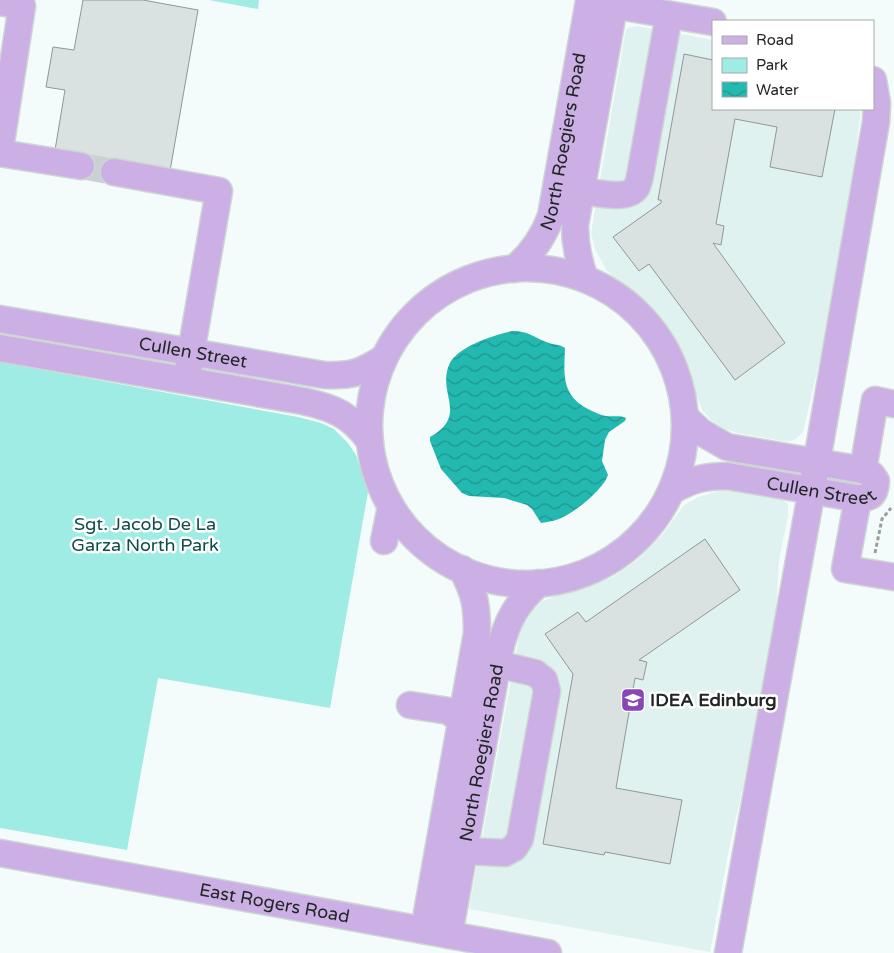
<svg xmlns="http://www.w3.org/2000/svg" width="894" height="953" viewBox="0 0 894 953" font-family="'Varela Round',sans-serif">
<style>
.built{fill:#e0f2f0}
.park{fill:#9fece5}
.water{fill:url(#water-waves)}
.building{fill:#d9e2e1;stroke:#909897}
.lines{fill:none;stroke-linecap:round;stroke-linejoin:round}
.minor-tunnel{stroke:#cad1d0;stroke-width:26;stroke-dasharray:26 13;stroke-linecap:butt}
.minor-casing{stroke:#ced5d4;stroke-width:29}
.path{stroke:#989e9d;stroke-width:3;stroke-dasharray:4 2.5;stroke-linecap:butt}
.minor{stroke:#ccb0e5;stroke-width:26}
.labels{text-anchor:middle;dominant-baseline:central;stroke-width:5;stroke-linejoin:round;paint-order:stroke}
.street-label{font-size:18px;fill:#222525;stroke:#fff}
.park-label{font-size:18px;fill:#104c48;stroke:#fff}
.poi-label{font-size:18px;font-weight:bold;fill:#222525;stroke:#fff;text-anchor:start}
</style>
<defs>
<pattern id="water-waves" width="16" height="10" patternUnits="userSpaceOnUse" patternTransform="scale(1.25)"><rect width="16" height="10" fill="#23b9b0"/><path d="M0 5q4-4 8 0t8 0" fill="none" stroke="#1e968f"/></pattern>
</defs>
<rect width="100%" height="100%" fill="#f4fcfb"/>
<!-- built -->
<path class="built" d="M637,26L713,40V109H861L852,184L825,338L803,432L797,438L791,441H782L738,433L725,429L712,421L702,410L684,360L670,332L655,313L607,271L595,249L591,233L625,34L627,28Z
M719,491H733L783,500L788,504V516L779,560L776,611L748,765L729,849L710,952L469,909L519,636L524,624L531,613L542,601L558,595L593,585L612,577L636,561L663,534L684,505L698,497Z"/>
<!-- park -->
<path class="park" d="M209,0H259L258,9Z
M0,362L298,417L321,423L334,429L348,443L356,455L368,492L330,708L158,678L127,850L0,828Z"/>
<!-- water -->
<path class="water" d="M512,331C530,331 534,338 549,343C555,345 559,344 565,348C564,374 561,395 588,409C594,412 600,415 606,416C613,417 620,415 626,418L625,421L609,432L605,440L602,461L608,475C603,490 575,512 561,518C555,521 547,522 541,523L532,509L527,505L504,498L469,496L462,493L441,469L430,441V437C469,415 437,394 449,365C456,347 494,335 512,331Z"/>
<!-- building -->
<path class="building" d="M83,0H143L198,10L170,171L113,179L80,173L55,150L65,90L46,87L53,47L74,50Z
M684,54L713,60V109H835L822,177L770,167L777,127L735,119L716,224L724,226L721,245L713,243L785,343L735,380L649,264L639,271L613,237L661,203V200H658Z
M705,539L740,590L639,660L647,662L643,680L635,678L616,788L682,800L670,864L605,852L604,855L543,844L573,674L545,634L578,612L586,622Z"/>
<g class="lines">
<!-- minor-tunnel -->
<path class="minor-tunnel" d="M81,166L114,172"/>
<defs>
<g id="minor">
<path d="M0,2L22,6L0,149"/>
<path d="M0,153L81,166"/>
<path d="M114,172L219,191L188,370"/>
<path d="M581,191C595,192 626,201 636,188C638,185 639,180 640,176L669,15"/>
<circle cx="527" cy="426" r="158"/>
<path id="s1" d="M514,269C532,254 543,238 551,216L589,1L713,22"/>
<path d="M585,279C578,260 575,245 575,225L614,6"/>
<path id="s2" d="M0,319L324,375C353,376 360,373 384,358"/>
<path d="M0,348L303,401C335,408 350,415 370,441"/>
<path d="M863,470L875,400L894,404"/>
<path id="s3" d="M671,491C691,480 703,476 727,476L855,498C870,498 875,497 876,481L872,475L863,470L727,447L701,432L685,417"/>
<path d="M858,498L845,569L894,577"/>
<path d="M384,541L391,507"/>
<path d="M410,705L449,711L461,721L476,724"/>
<path d="M464,851L505,853L514,848L520,839L547,691L544,680L535,673L497,664"/>
<path id="s4" d="M0,853L548,953"/>
<path d="M424,930L477,633C477,605 475,594 462,569"/>
<path id="s5" d="M449,935L500,649C507,620 517,603 539,583"/>
<path d="M728,953L812,489L876,122L877,103L873,80"/>
</g>
</defs>
<!-- minor casing -->
<use href="#minor" class="minor-casing"/>
<!-- path -->
<path class="path" d="M875,553L882,519L891,508"/>
<!-- minor -->
<use href="#minor" class="minor"/>
</g>
<!-- icons -->
<defs>
<symbol id="school-square" viewBox="-11 -11 22 22"><rect x="-9" y="-9" width="18" height="18" rx="4" fill="#8a45b9" stroke="#fff"/><path d="M0-5L7-2L0 1L-7-2ZM-4 1L0 2.5L4 1V4Q0 6-4 4Z" fill="#fff"/></symbol>
</defs>
<g fill-rule="evenodd">
<use href="#school-square" x="619" y="686" width="28" height="28"/>
</g>
<g class="labels">
<!-- street labels -->
<g class="street-label">
<text stroke="none"><textPath href="#s1" startOffset="141">North Roegiers Road</textPath></text>
<text stroke="none"><textPath href="#s2" startOffset="196">Cullen Street</textPath></text>
<text stroke="none"><textPath href="#s3" startOffset="154">Cullen Street</textPath></text>
<text stroke="none"><textPath href="#s5" startOffset="185">North Roegiers Road</textPath></text>
<text stroke="none"><textPath href="#s4" startOffset="279">East Rogers Road</textPath></text>
</g>
<!-- park labels -->
<g class="park-label">
<text x="145" y="524">Sgt. Jacob De La<tspan x="145" dy="21">Garza North Park</tspan></text>
</g>
<!-- poi labels -->
<g class="poi-label">
<text x="650" y="700">IDEA Edinburg</text>
</g>
</g>
<!-- legend -->
<rect x="712" y="20" width="162" height="90" fill="#ffffff" stroke="#a7a8a8"/>
<rect x="722" y="36" width="25" height="8" fill="#ccb0e5" stroke="#a7a8a8"/>
<text x="756" y="45" font-size="15" fill="#222525">Road</text>
<rect x="722" y="58" width="25" height="15" fill="#9fece5" stroke="#a7a8a8"/>
<text x="756" y="70" font-size="15" fill="#222525">Park</text>
<rect x="722" y="82" width="25" height="15" fill="url(#water-waves)" stroke="#a7a8a8"/>
<text x="756" y="95" font-size="15" fill="#222525">Water</text>
</svg>
